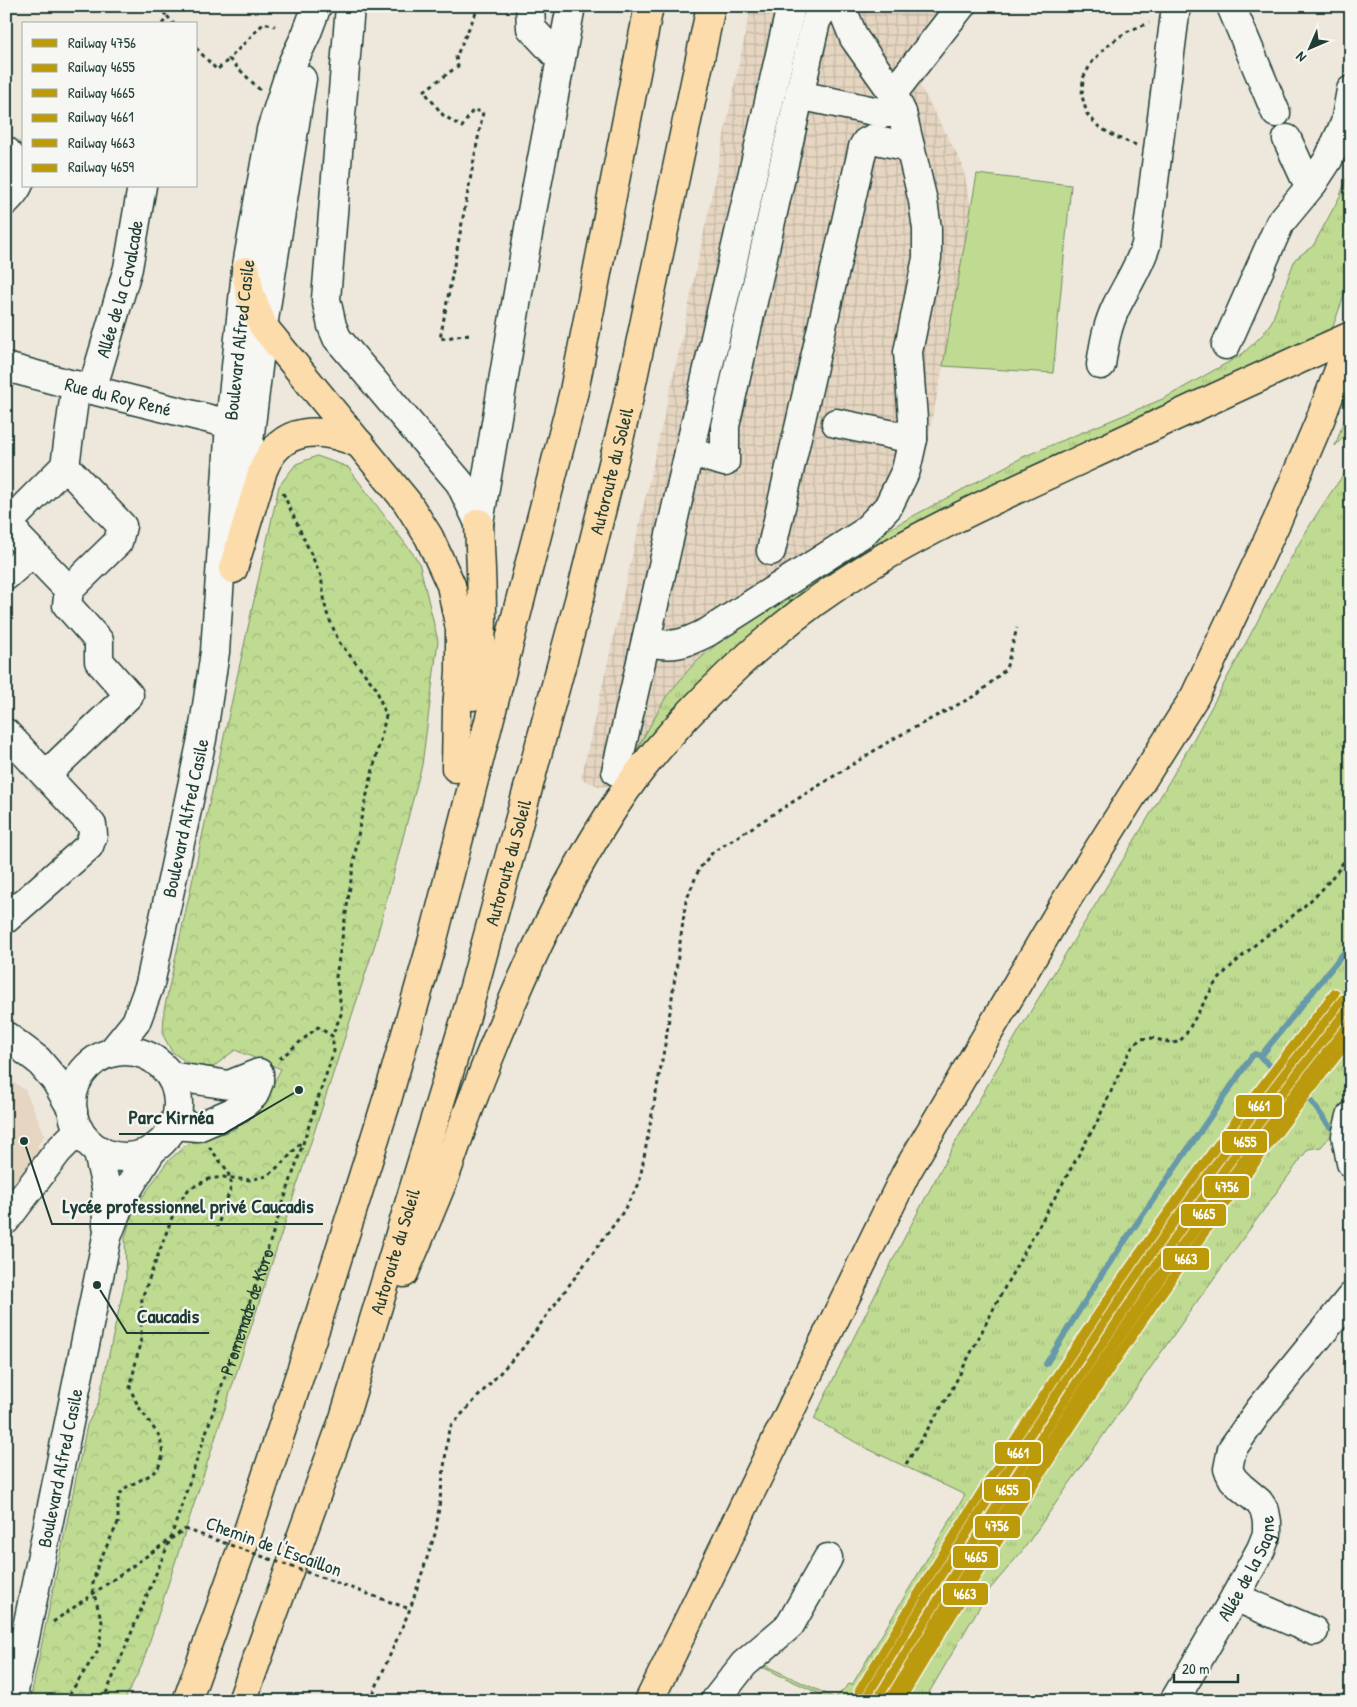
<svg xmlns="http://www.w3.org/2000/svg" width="1357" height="1707" viewBox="0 0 1357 1707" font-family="'Patrick Hand',sans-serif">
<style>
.built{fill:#e5d5c1}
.industrial{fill:url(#industrial-grid)}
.grass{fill:url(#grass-tufts);stroke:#6f8c62}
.park{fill:url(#park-crowns);stroke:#6f8c62}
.pitch{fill:#bfda91;stroke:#6f8c62}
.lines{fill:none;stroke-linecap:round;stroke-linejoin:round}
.stream{stroke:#6699a9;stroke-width:6}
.minor-casing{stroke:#1f3d34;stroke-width:31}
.major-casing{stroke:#1f3d34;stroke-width:31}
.highway-casing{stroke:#1f3d34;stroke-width:31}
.path{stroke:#1f3d34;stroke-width:3;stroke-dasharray:4 4;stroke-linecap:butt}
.minor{stroke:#f6f6f2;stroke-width:28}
.major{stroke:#fddcac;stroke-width:28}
.highway{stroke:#fddcac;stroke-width:28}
.path-bridge{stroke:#1f3d34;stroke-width:3;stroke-dasharray:4 4;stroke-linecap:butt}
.rail-1-casing{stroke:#f6f6f2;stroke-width:12}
.rail-2-casing{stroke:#f6f6f2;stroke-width:12}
.rail-3-casing{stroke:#f6f6f2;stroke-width:12}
.rail-4-casing{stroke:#f6f6f2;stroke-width:12}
.rail-5-casing{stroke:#f6f6f2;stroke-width:12}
.rail-6-casing{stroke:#f6f6f2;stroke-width:12}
.rail-1{stroke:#bc9a08;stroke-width:9}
.rail-2{stroke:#bc9a08;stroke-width:9}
.rail-3{stroke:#bc9a08;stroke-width:9}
.rail-4{stroke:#bc9a08;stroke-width:9}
.rail-5{stroke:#bc9a08;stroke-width:9}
.rail-6{stroke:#bc9a08;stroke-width:9}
.labels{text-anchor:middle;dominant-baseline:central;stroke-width:4.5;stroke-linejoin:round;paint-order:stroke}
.street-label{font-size:19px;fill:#1f3d34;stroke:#f6f6f2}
.leader{fill:none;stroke:#1f3d34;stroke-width:2}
.callout-dot{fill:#1f3d34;stroke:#f6f6f2;stroke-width:2}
.callout-label{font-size:20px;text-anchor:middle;font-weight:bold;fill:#1f3d34;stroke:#f6f6f2;stroke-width:4.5;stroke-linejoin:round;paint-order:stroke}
.line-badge{stroke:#f6f6f2;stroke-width:2}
.badge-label{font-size:14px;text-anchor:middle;font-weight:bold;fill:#fff}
</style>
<defs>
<pattern id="industrial-grid" width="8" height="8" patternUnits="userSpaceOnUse" patternTransform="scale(1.25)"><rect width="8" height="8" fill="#e5d5c1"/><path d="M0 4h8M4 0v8" fill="none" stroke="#c4b8a6"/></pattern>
<pattern id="grass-tufts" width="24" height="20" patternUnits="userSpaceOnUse" patternTransform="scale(1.25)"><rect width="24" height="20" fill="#bfda91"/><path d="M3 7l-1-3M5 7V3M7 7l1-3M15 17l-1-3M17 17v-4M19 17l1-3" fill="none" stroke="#a4bc7e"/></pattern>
<pattern id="park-crowns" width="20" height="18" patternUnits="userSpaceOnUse" patternTransform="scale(1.25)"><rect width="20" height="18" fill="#bfda91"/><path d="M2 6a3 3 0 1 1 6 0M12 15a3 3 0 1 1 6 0" fill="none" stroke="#a4bc7e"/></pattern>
</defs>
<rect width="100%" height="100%" fill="#eee7dc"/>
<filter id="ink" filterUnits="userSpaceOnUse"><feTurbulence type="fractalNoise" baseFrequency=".02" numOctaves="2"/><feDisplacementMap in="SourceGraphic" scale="10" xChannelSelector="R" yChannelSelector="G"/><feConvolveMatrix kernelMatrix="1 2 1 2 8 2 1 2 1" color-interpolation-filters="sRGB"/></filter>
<g filter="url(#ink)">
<!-- built -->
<path class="built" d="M1351,987V1034L1308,1094L1280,1128L1157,1300L1058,1446L964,1596L901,1701H863L966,1533L1008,1463L1088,1344L1170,1225L1280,1077Z
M6,1077L25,1090L45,1135L37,1146L44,1153L6,1200Z"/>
<!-- industrial -->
<path class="industrial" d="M751,6H976L918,82L962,164L972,209L943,366L921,472L908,502L889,529L722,639L691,667L666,697L617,785L601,787L581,779L681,342Z"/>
<!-- grass -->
<path class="grass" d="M1351,165V276L1330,335L864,561L617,785L666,697L691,667L722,639L889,529L1025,456L1165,398L1241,355L1253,344L1263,334L1272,321L1295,259L1313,246L1340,196Z
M1351,401V429L1335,446Z
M1351,465V987L1281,1075L1170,1225L1088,1344L1008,1463L966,1533L863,1701H835L762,1667L764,1665L835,1698L849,1684L852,1685L965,1495L864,1447L814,1419C864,1315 916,1212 973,1111C1036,997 1108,888 1173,775C1202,726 1228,676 1255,626C1285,568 1311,517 1351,465Z
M1351,1034V1105L1342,1123L1321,1147L1308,1149L1193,1307L1023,1550L990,1589L924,1701H901C982,1565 1066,1432 1155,1302C1218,1210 1287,1124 1351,1034Z"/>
<!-- park -->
<path class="park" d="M317,456L348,467L419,562L438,641L422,765L375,944L142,1665L124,1701H30L87,1425L98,1404L126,1277L125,1238L133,1211L167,1162L186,1145L233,1130L259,1111L281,1069L235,1050L213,1067L191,1065L172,1052L163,1035L164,1010L279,486L296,464Z"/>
<!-- pitch -->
<path class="pitch" d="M977,174L1071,185L1053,373L943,366Z"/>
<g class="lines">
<!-- stream -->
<path class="stream" d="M1260,1057L1351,944
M1307,1096L1330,1127
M1046,1364L1100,1277L1252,1056L1255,1054L1258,1055L1281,1075"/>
<defs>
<g id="minor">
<path d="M350,6L326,299L332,326L337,338L460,483L479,523"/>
<path d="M530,6L531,28L560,59"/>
<path d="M1231,6L1276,113"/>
<path d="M893,93L961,6"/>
<path d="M799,95L883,113H902"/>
<path d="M1287,139L1304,176L1313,183"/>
<path d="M6,151C25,171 26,182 6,201"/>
<path d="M1226,345L1280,223L1313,183L1328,160L1345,123L1351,90"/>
<path d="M1101,365C1104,344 1107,325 1117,305C1127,285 1139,267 1146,245L1176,6"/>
<path id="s2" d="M6,367L92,390L230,424"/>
<path id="s3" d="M92,390L128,268L142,186"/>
<path d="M836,423L913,439"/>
<path d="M689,452L725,462V426L816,21L825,6"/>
<path d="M65,466L76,385"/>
<path d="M243,491L263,326L302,79"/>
<path d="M6,515L11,520L17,536L69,590L118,542L122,526L65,466L11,520"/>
<path d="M479,523L530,222L571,6"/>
<path d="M771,551L863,147L866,142L872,139L910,147"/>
<path d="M6,576L32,553"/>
<path d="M646,642C673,647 683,645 708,632L863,533L888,507L906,470L913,439V419L908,352L927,258V229L923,201L902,113L893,93L854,38L841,6"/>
<path d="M6,733L92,825L93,835L89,846L6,919"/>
<path d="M616,771L791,6"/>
<path d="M46,775L129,695L99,661V641L67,605L69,590"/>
<path d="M6,1036L38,1060L55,1080L73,1111"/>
<circle cx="125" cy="1104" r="53"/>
<path id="s4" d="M111,1053L136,1022L150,984L202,739L215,652L230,424L246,271L271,130L293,62L306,35L317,6"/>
<path d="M170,1076L229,1085L259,1073V1082L254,1095L237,1110L198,1127L174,1125"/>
<path d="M1351,1116L1346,1136L1351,1163"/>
<path d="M97,1149L106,1187L107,1225"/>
<path d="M6,1220L58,1151L79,1130"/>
<path d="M1235,1597L1314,1631"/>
<path id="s5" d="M12,1701L107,1237L121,1200L152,1150"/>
<path d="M715,1701L744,1664L790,1625L828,1558"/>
<path id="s6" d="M1174,1701L1235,1597L1261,1549L1267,1534V1522L1265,1511L1259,1502L1241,1487L1233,1479L1228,1469L1232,1449L1260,1409L1351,1297"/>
</g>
<path id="major" d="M649,1701L906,1173L1064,904L1195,696L1277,521L1320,420L1351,338"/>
<g id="highway">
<path d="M246,271L250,294L263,326L407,502L429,537L451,585L460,629V672L457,709L456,768"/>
<path d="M233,569L263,470C281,424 322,427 360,444"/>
<path d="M473,696C487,640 481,581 479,523"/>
<path d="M404,1273C418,1241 432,1208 445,1176C455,1149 463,1123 474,1096C513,995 558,891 619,800C638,771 662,744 685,718C732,668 782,623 839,585C917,533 1004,495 1089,456C1176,416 1263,375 1351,336"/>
<path d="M187,1701L247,1534L318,1320L387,1100L433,939L574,391L649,6"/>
<path id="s7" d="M242,1701L344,1418L465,1020L581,593L626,411L711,6"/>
</g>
</defs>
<!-- minor casing -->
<use href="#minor" class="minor-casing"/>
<!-- major casing -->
<use href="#major" class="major-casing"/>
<!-- highway casing -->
<use href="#highway" class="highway-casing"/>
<!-- path -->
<g class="path">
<path d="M161,6L160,9L168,17"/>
<path d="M162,24L168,17L174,24"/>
<path d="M196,48L217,70L229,59"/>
<path d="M260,90L229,59L264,23L275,26"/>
<path d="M1136,145L1116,137L1099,127L1087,114L1082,96L1083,78L1092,62L1107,46L1126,32L1149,23"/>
<path d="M469,334L440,339L483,112L473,110L462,127L443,115L424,91L458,66L456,57L479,6"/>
<path d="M283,493L321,576L326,611L339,642L376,688L386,716L360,823L336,977L342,1012L332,1036"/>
<path d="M209,1147L227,1170L232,1185L217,1227"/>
<path d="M906,1464L950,1393L1007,1283L1097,1122L1130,1050L1140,1039L1152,1038L1172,1043L1179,1042L1186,1034L1214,985L1226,971L1257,943L1295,914L1320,892L1339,869L1351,849"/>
<path d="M343,1585L410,1609"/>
<path d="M53,1622L185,1529"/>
<path d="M65,1701L99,1649L102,1622L92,1587L98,1564L118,1523V1497L125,1488L152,1474L159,1466L163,1455L160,1437L138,1406L130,1388L141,1339L142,1298L177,1204L189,1189L209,1179L223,1177L250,1180L267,1176L285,1161L303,1140"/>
<path id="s1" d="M103,1701L170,1540L334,1051L332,1036L318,1027L277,1061"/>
<path d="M370,1701L410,1609L436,1531L449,1428L522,1349L621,1215L639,1184L666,1039L686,901L699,869L713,852L893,739L978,694L1006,669L1017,628"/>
</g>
<!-- minor -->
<use href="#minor" class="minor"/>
<!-- major -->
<use href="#major" class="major"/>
<!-- highway -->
<use href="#highway" class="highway"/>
<!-- path-bridge -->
<path class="path-bridge" d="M185,1529L343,1585"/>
<defs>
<path id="rail-1" d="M890,1701C978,1555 1069,1411 1166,1271C1225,1187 1287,1105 1351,1024"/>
<path id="rail-2" d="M876,1701C967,1551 1060,1403 1160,1259C1220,1172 1285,1088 1351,1005"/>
<path id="rail-3" d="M888,1701C977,1552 1069,1405 1169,1263C1227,1180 1288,1100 1351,1021"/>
<path id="rail-4" d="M867,1696C958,1545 1051,1397 1152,1253C1212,1166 1277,1082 1343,999"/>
<path id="rail-5" d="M900,1701C1038,1471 1184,1248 1351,1038"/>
<path id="rail-6" d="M859,1691C950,1540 1043,1391 1144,1247C1204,1160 1269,1076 1335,993"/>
</defs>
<!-- rail-1 casing -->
<use href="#rail-1" class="rail-1-casing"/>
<!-- rail-2 casing -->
<use href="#rail-2" class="rail-2-casing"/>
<!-- rail-3 casing -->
<use href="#rail-3" class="rail-3-casing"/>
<!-- rail-4 casing -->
<use href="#rail-4" class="rail-4-casing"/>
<!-- rail-5 casing -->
<use href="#rail-5" class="rail-5-casing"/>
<!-- rail-6 casing -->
<use href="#rail-6" class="rail-6-casing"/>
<!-- rail-1 -->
<use href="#rail-1" class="rail-1"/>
<!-- rail-2 -->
<use href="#rail-2" class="rail-2"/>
<!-- rail-3 -->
<use href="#rail-3" class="rail-3"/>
<!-- rail-4 -->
<use href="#rail-4" class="rail-4"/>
<!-- rail-5 -->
<use href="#rail-5" class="rail-5"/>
<!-- rail-6 -->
<use href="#rail-6" class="rail-6"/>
</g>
</g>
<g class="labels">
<!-- street labels -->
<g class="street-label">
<text stroke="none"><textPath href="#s3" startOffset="105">Allée de la Cavalcade</textPath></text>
<text stroke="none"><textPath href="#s4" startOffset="732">Boulevard Alfred Casile</textPath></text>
<text stroke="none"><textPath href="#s2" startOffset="116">Rue du Roy René</textPath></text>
<text stroke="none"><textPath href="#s7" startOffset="1285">Autoroute du Soleil</textPath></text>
<text stroke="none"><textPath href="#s4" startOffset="250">Boulevard Alfred Casile</textPath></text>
<text stroke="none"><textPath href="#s7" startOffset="880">Autoroute du Soleil</textPath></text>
<text stroke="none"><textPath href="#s7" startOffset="475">Autoroute du Soleil</textPath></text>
<text stroke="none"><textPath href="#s1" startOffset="415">Promenade de Koro</textPath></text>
<text stroke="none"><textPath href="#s5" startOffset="238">Boulevard Alfred Casile</textPath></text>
<text transform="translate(274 1546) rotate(20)">Chemin de l'Escaillon</text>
<text stroke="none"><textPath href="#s6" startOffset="152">Allée de la Sagne</textPath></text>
</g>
</g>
<!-- callouts -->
<path class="leader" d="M299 1090L224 1134H119M24 1141L52 1224H323M97 1285L127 1333H209"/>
<g class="callout-dot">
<circle cx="299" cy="1090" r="5"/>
<circle cx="24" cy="1141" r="5"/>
<circle cx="97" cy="1285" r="5"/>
</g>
<g class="callout-label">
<text x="171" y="1124">Parc Kirnéa</text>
<text x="188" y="1213">Lycée professionnel privé Caucadis</text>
<text x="168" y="1323">Caucadis</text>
</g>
<g class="line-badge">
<rect x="1235" y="1094" width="48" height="24" rx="5" fill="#bc9a08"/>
<rect x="1221" y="1130" width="47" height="24" rx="5" fill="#bc9a08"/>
<rect x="1203" y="1175" width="47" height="24" rx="5" fill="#bc9a08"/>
<rect x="1180" y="1203" width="47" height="24" rx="5" fill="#bc9a08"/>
<rect x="1162" y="1247" width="48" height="24" rx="5" fill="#bc9a08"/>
<rect x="994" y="1441" width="48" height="24" rx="5" fill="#bc9a08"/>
<rect x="983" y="1478" width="48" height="24" rx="5" fill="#bc9a08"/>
<rect x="974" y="1515" width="47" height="24" rx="5" fill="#bc9a08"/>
<rect x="952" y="1545" width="47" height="24" rx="5" fill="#bc9a08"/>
<rect x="942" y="1582" width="47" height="24" rx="5" fill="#bc9a08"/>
</g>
<g class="badge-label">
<text x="1259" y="1111">4661</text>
<text x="1245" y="1147">4655</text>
<text x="1227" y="1192">4756</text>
<text x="1204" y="1219">4665</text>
<text x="1186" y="1264">4663</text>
<text x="1018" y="1458">4661</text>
<text x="1007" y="1495">4655</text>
<text x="997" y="1531">4756</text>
<text x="976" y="1562">4665</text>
<text x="965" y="1599">4663</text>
</g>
<!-- margin -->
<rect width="1357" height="1707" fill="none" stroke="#f6f6f2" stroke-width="25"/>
<rect x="12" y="12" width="1332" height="1682" fill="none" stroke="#1f3d34" stroke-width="2" filter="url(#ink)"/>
<!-- legend -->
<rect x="22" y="22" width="175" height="165" fill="#f6f6f2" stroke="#a0aca6"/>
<rect x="32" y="39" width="25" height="8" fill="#bc9a08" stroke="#a0aca6"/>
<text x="68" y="48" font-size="15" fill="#1f3d34">Railway 4756</text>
<rect x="32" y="64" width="25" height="8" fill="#bc9a08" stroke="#a0aca6"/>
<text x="68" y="72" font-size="15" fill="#1f3d34">Railway 4655</text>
<rect x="32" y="89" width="25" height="8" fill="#bc9a08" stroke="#a0aca6"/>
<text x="68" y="98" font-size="15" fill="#1f3d34">Railway 4665</text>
<rect x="32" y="114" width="25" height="8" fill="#bc9a08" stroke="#a0aca6"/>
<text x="68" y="122" font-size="15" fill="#1f3d34">Railway 4661</text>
<rect x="32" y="139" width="25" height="8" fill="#bc9a08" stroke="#a0aca6"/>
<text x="68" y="148" font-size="15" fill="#1f3d34">Railway 4663</text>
<rect x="32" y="164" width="25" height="8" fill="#bc9a08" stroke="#a0aca6"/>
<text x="68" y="172" font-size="15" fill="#1f3d34">Railway 4659</text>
<!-- north arrow -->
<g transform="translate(1310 48) rotate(225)" stroke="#f6f6f2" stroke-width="4" paint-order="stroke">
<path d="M0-4L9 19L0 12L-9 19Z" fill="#1f3d34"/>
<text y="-8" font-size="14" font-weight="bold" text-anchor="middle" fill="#1f3d34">N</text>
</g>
<!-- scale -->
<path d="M1174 1674v8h64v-8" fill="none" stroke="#1f3d34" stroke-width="2.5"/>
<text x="1182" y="1674" font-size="15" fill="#1f3d34" stroke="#f6f6f2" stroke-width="4" paint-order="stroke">20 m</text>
</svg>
